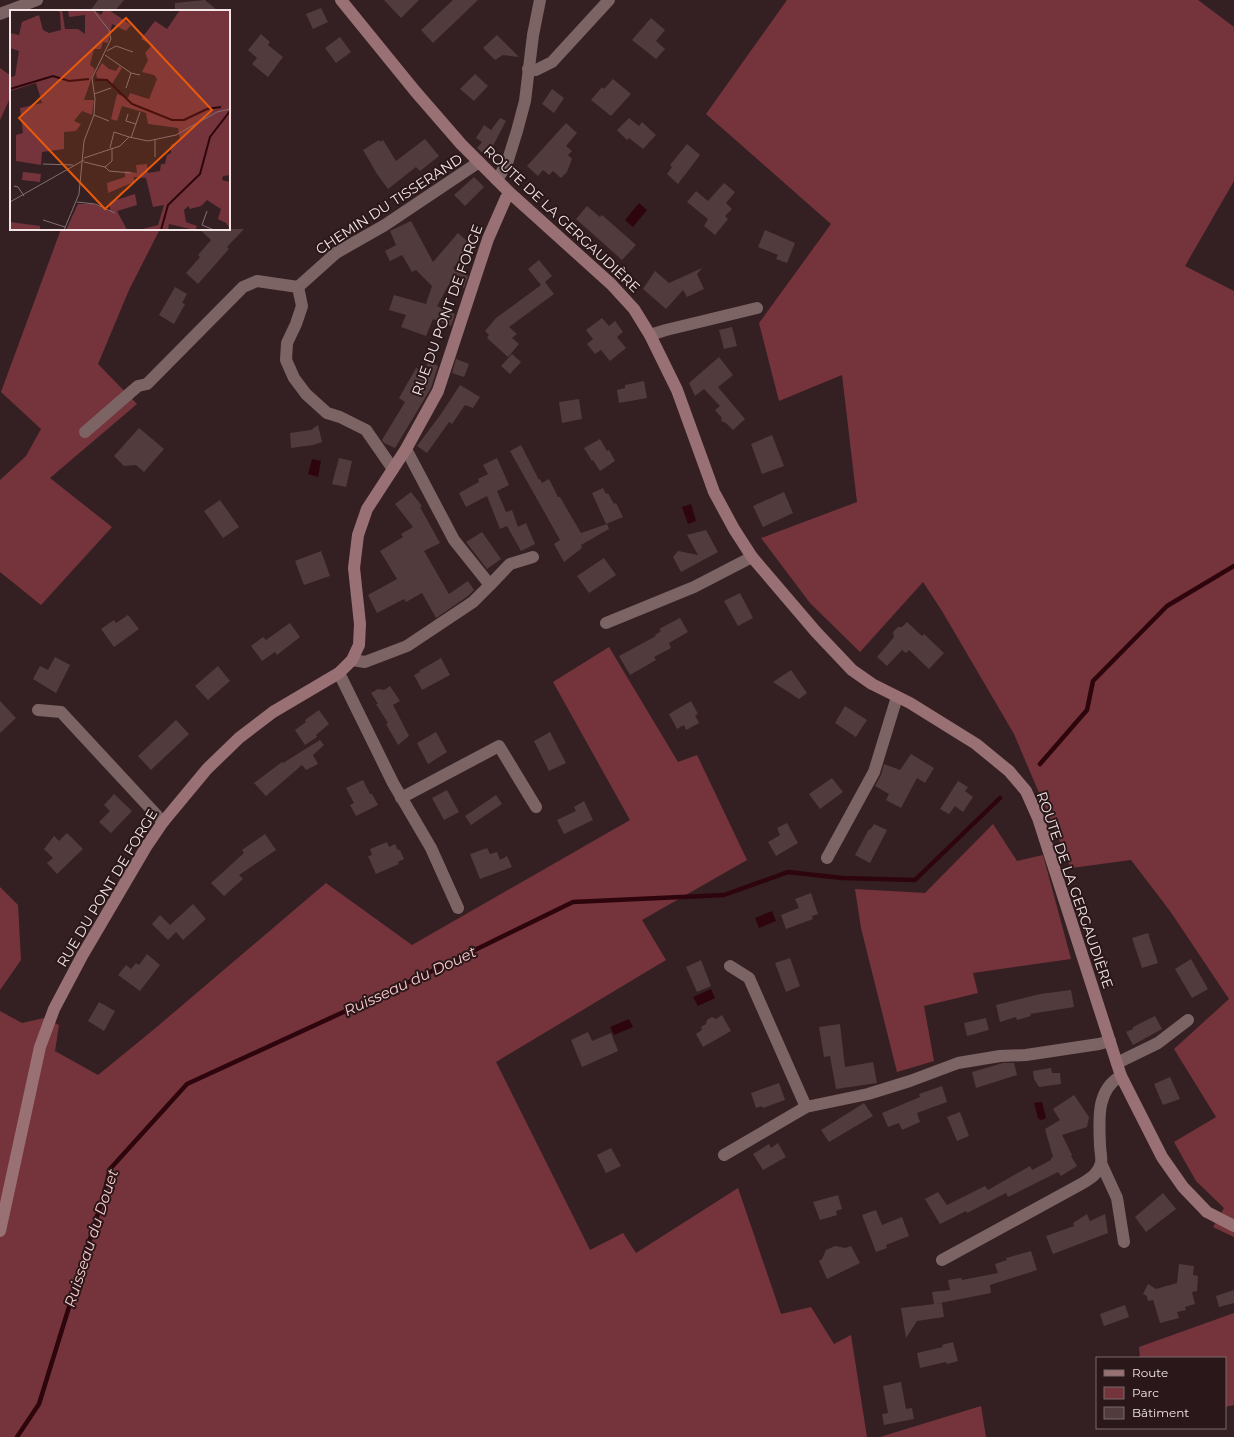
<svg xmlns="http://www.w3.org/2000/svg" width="1234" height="1437" viewBox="0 0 1234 1437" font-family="Montserrat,sans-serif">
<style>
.green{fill:#75343c}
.water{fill:#2e050c}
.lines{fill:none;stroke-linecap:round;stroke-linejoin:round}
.stream{stroke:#2e050c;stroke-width:4.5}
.building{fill:#513b3c}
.street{stroke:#7c6465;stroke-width:12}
.secondary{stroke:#997073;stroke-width:12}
.labels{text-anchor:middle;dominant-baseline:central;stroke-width:4;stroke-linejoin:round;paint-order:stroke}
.street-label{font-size:14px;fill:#f4e6e7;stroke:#2a1719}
.water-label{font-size:15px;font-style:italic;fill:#fccacd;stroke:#2a1719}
.inset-river{fill:none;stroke:#2e050c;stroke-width:2}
.inset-road{fill:none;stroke:#816f71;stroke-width:1}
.view{fill:#e8590c;fill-opacity:0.15;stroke:#e8590c;stroke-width:2}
.inset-edge{fill:none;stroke:#f4e6e7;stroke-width:2}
</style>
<rect width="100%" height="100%" fill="#342022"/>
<!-- green -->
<path class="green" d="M787,0H1198L1234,27V181L1185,266L1234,291V1237L1213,1227L1224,1208L1196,1181L1174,1142L1216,1117L1174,1049L1229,999L1170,911L1131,860L1071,868L1014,734L942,611L923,582L860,652L810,603L761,538L857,502L842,375L779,401L759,323L831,224L706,114Z
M0,68L11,76V96L0,120Z
M61,229H160L129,290L98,364L137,404L50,478L112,527L41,605L0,572V480L26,456L41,429L1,392Z
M609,647L678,762L697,755L747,860L642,920L666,960L496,1062L590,1250L623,1233L636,1253L738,1188L781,1314L811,1307L834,1344L851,1335L867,1437H0V1011L22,1023L44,1018L59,1025L55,1051L98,1075L152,1031L326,883L412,945L630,820L553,682Z
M993,824L1017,861L1043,855L1071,959L973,973L978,993L924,1006L934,1061L897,1072L861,928L855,889L925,893Z
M0,887L18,905L21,960L0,990Z
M1234,1313V1405L1225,1407V1358H1140L1139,1347Z
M981,1406L986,1437H880Z"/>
<!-- water -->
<path class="water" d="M639,203L647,210L633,227L625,220Z
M312,459L321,461L318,477L308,474Z
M691,504L696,521L688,524L682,507Z
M772,911L776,921L759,928L755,918Z
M711,989L715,998L698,1006L693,997Z
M629,1019L633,1027L614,1035L610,1027Z
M1042,1102L1046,1117L1045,1119L1040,1120L1038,1118L1034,1103Z"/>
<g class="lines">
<!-- stream -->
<path class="stream" d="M1040,764L1087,710L1093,681L1167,606L1234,566
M17,1437L39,1404L104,1194L110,1169L187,1084L424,975L573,902L724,895L788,872L842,878L915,880L1000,798"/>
</g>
<!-- building -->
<path class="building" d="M98,0H124L115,11H90Z
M205,0L218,11H175V3Z
M384,0H419L401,18Z
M453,0H478L433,43L421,30Z
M321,8L328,22L313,29L306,14Z
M651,18L665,30L656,41L665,49L656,59L632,40Z
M261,34L270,42L268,45L283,57L268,77L252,64L257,58L248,50Z
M497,35L519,57L503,55L495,60L483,48Z
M340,37L351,52L336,63L325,48Z
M475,74L488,86L474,101L460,89Z
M613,79L631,94L611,116L591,100L602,87L604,89Z
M552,89L564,98L554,113L542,104Z
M500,118L506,121L487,157L477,148L482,142L476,138L484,125L491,130Z
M629,118L639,126L642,122L656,135L643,149L629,138L627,140L617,130Z
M566,123L577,133L566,146L572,151L568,155L572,159L567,172L561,178L553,171L549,175L543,170L538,176L527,166Z
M425,139L439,156L420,171L416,167L388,189L377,174L363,150L379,140L380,142L383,140L396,161Z
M687,144L700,155L678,184L667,174L672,167L670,165Z
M474,177L484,187L465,206L454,195Z
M724,183L735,192L726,203L732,209L725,216L728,219L715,235L704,226L708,219L687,202L696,191L708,201Z
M587,206L600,217L602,215L636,245L622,260L576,219Z
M411,221L433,262L458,233L469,243L465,248L468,251L453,268L468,276L464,288L451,281L437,306L455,314L451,326L433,319L426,336L401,327L406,315L389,310L394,295L426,304L432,286L416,270L412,272L402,255L390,261L385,251L396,245L390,231Z
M199,229H244L227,247L229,249L198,284L186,273L200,257L198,255L211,240Z
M765,230L795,243L787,263L776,259L778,255L758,247Z
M539,260L552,276L545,282L554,294L509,327L517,334L512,338L519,344L508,357L487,338L489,335L485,331L496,318L541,285L528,269Z
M702,268L697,274L704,289L687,297L683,290L666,309L643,289L655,271L669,283Z
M175,287L187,294L182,303L185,304L174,324L159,315Z
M602,318L609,326L615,321L623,332L617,337L626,348L610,361L601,350L595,354L587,344L593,339L586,330Z
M732,327L737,346L724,349L719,330Z
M512,354L521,362L510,374L501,366Z
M719,357L733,375L718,387L745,419L733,430L726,423L721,421L722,418L715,410L720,406L704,389L695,396L689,383Z
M456,359L469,364L464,377L452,373Z
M429,361L438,366L431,388L395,448L384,443L382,440L405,402L399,398L416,368L423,371Z
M644,381L647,398L619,403L617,390L625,388V385Z
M460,385L480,397L473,408L465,405L452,424L449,422L427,453L417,446L441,414Z
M579,399L582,419L562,423L559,402Z
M318,425L322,442L313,445L291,448L290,433L311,430Z
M139,428L164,449L144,472L136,465L124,466L114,456Z
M772,435L784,466L762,474L751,444Z
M600,439L607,451L609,450L615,461L600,471L593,460L592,461L584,448Z
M521,445L539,480L540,479L542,483L549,479L558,497H560L581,533L607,524L609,529L581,545L582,548L564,562L554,544L560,540L510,451Z
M339,458L352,461L346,487L332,484Z
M497,458L509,485L497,491L506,512L512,510L518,527L526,523L535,544L521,551L507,526L500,529L487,496L466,507L459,493L479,482L478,479L488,474L483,465Z
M603,488L606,494L608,493L614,504L616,503L623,517L606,524L592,493Z
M411,492L422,506L420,507L440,543L424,551L449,594L468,581L474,590L468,596L436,618L422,593L406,602L404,599L377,613L368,595L397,579L380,551L403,537L401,534L413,527L395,504Z
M784,492L793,513L763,527L753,506Z
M220,500L239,527L223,538L204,511Z
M706,530L718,552L681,572L673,557L678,551L698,555L687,535Z
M482,532L501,559L487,569L466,542Z
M321,551L330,576L304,585L295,561Z
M604,558L616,575L589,593L577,576Z
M740,593L753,618L738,626L724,601Z
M128,615L139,629L114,647L101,629L114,620L116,623Z
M680,618L688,632L669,643L671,648L654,657L656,660L630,675L619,656L656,636L655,635L661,631L659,629Z
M907,622L922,636L924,634L944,653L929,669L909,650L906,653L902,650L887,666L877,657L894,637L893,632L898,627H902Z
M290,623L300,637L277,655L275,652L262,661L251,646L263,637L266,640Z
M55,657L70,665L56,693L33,679L40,666L48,670Z
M441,658L450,675L422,690L414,675L420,672L419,671Z
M218,666L230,681L208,700L195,686Z
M791,670L807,693L799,699L773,682Z
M390,686L400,701L393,705L409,736L398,745L386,724L388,723L376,704H378L371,693L378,689L384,690Z
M0,701L16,718L0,733Z
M691,701L698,714L695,715L699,723L686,730L684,725L677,729L669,714Z
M845,706L867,720L856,737L835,723Z
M319,710L329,724L316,735L317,737L305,745L295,730L306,722L305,720Z
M176,720L189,734L151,770L138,756Z
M436,732L447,752L428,764L417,743Z
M550,732L566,763L549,771L534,741Z
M320,740L324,745L313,755L318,764L306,770L302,765L266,796L254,783L282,762L283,763Z
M911,754L934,768L925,783L917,778L901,808L886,800L889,794L875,786L881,775L884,764L900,770Z
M832,778L843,792L820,809L809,794Z
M363,780L370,794H372L378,805L356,816L350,805L354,803L346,788Z
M958,781L968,787L965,791L973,797L963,812L955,806L949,814L940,809Z
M447,790L459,812L444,820L432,798Z
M114,794L132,811L111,833L99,822L110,811L104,805Z
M496,795L502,804L471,825L465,816Z
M584,801L593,820L564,834L557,820L576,811L574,807Z
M787,823L798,843L776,856L768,842L780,835L777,828Z
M874,824L887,830L870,863L855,855L869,829L870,830Z
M67,833L83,849L57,874L47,863L53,858L44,849L54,836L59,841Z
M265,834L276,850L239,875L243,879L224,896L211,883L244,853L242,850Z
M387,842L389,847L395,844L398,850H400L404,859L398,862L399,864L376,874L368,856L372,855L370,849Z
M487,848L490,854L497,852L500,860L507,856L512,867L480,879L470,854Z
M811,893L818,914L812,916L813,919L786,929L781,915L799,908L795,899Z
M193,904L206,919L183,940L176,932L168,940L152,924L160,915L170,925Z
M1148,933L1158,963L1142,968L1132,938Z
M147,954L160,965L140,991L118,975L126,965L131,969L136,963L139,965Z
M790,958L800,986L786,992L775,963Z
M1191,959L1208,989L1192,998L1175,969Z
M701,960L711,986L697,992L686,967Z
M1071,990L1074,1007L1030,1014L1031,1016L1017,1020L1016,1017L1000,1022L996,1005L1040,994Z
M99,1002L115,1011L104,1031L88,1021Z
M722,1015L731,1031L703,1047L696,1034L702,1030L701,1027L706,1024L707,1020L712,1017L716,1019Z
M1155,1016L1162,1029L1133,1045L1126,1032L1133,1029V1027Z
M986,1018L989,1030L967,1036L964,1023Z
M840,1024L845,1067L873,1062L877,1083L836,1089L830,1056L824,1057L819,1027Z
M588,1032L592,1041L611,1033L618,1051L582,1067L571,1040Z
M1003,1063H1014L1017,1075L976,1088L972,1072Z
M1051,1068L1052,1073H1060L1061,1084L1039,1087L1034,1079L1033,1071Z
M1170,1077L1180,1099L1163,1105L1154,1084Z
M779,1083L785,1100L763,1108L762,1106L756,1108L751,1093Z
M942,1086L947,1102L917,1113L920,1122L902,1130L899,1123L888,1127L882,1113L920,1097L919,1094Z
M1074,1095L1089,1117L1087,1127L1062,1135L1072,1155L1071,1156L1077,1166L1061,1176L1058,1172L1008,1197L1006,1193L967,1213L966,1211L940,1224L925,1199L938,1192L947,1205L985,1186L988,1190L1030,1166L1032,1170L1051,1160V1158L1053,1157L1045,1129L1060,1120L1053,1109Z
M864,1103L873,1116L829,1142L821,1130Z
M960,1112L969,1136L957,1141L947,1117Z
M778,1143L786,1157L763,1170L753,1154L769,1144L771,1148Z
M611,1148L621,1166L606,1173L597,1155Z
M1163,1193L1176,1209L1146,1232L1135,1217Z
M838,1195L842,1209L836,1211L837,1215L820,1220L813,1202Z
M876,1210L882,1225L902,1217L909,1236L886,1245L887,1248L876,1252L862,1215Z
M1087,1214L1090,1221L1105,1214L1108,1233L1053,1254L1046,1236L1074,1226L1073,1223Z
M835,1246L845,1248L851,1246L860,1263L827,1279L819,1261L822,1259L826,1250Z
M1031,1251L1037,1270L990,1285L991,1293L935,1304L942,1303L944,1317L917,1321L906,1338L901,1308L934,1304L932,1292L950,1290L948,1280L961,1278L962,1280L998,1273L995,1264L1007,1260L1006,1258Z
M1179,1264L1194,1266L1193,1275L1198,1276L1197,1291L1192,1292L1195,1304L1185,1307L1186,1310L1177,1312L1179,1318L1160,1323L1153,1300L1148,1301L1147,1296L1143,1294L1148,1284L1156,1289L1177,1283Z
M1234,1290V1303L1219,1307L1216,1296Z
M1125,1305L1129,1317L1104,1326L1100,1314Z
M953,1342L958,1361L947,1364L946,1362L920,1368L917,1353L943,1347L942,1345Z
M901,1382L906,1409L912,1408L914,1419L884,1425L882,1414L888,1413L883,1386Z"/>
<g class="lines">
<!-- street -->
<path class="street" d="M0,14L37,0
M528,69L536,70L552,62L609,0
M496,179L500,175L507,163L517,131L525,101L533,35L540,0
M298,287L302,306L296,324L287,343L286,360L294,378L306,394L327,413L340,417L366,430L393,469
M650,335L666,330L757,308
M85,432L138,386L147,384L243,287L257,281L298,287L336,253L385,225L479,162
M490,585L510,564L533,557
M606,623L694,587L752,557
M352,660L365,662L407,646L473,602L490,585L454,540L406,449
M339,673L393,783L431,848L458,908
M38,710L61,712L163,822
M401,798L499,746L536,807
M827,858L874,772L897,697
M730,966L749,978L806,1107
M1117,1063L1158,1043L1188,1020
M724,1155L806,1107L868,1094L910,1081L958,1063L1000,1056L1026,1055L1099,1044L1110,1041
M1101,1163L1117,1198L1124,1242
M942,1260L1083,1183C1091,1178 1099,1173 1101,1163C1102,1158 1100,1150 1100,1145C1099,1119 1096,1090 1121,1076"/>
<!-- secondary -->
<path class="secondary" d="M341,0L415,91L461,144L510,193L611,284L634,309L650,335L677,390L714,492L734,529L752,557L816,632L852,670L872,684L910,703L976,744L1009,771L1026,791L1038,818L1121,1076L1162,1157L1183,1187L1207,1212L1234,1226
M0,1231L40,1047L54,1009L82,956L146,847L163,822L207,769L239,738L273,712L339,673L352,660L359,645L360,624L354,568L358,535L367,509L406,449L438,391L488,239L506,198L510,193"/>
</g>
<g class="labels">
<!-- street labels -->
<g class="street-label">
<text transform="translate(389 204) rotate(-33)">CHEMIN DU TISSERAND</text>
<text transform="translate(562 219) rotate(43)">ROUTE DE LA GERGAUDIÈRE</text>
<text transform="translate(447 310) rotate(-70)">RUE DU PONT DE FORGE</text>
<text transform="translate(107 888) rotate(-59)">RUE DU PONT DE FORGE</text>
<text transform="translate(1075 890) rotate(71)">ROUTE DE LA GERGAUDIÈRE</text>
</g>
<!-- water labels -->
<g class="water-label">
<text transform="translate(410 981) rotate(-25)">Ruisseau du Douet</text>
<text transform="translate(91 1238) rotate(-72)">Ruisseau du Douet</text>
</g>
</g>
<!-- overview -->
<g transform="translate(10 10)">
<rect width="220" height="220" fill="#342022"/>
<path d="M45,0H52L55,19H68L75,24V5L59,7L58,0H84L91,5L94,0H99L121,15L116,21L102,14L98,33L93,32L91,39H84L80,55L85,59L74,90H84L82,105L72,101L64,111L71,114L66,121L54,122V139L32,142L31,155L6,151V125L13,123L10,98L32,93L26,73L0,81V71L1,67L5,66L9,41L0,38V23L9,25L12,12L29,5L33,20L39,23L51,20L50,2ZM170,0H220V165L213,166L212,170L220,172V219L216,213L208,209L211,199L197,190L191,196L180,199L178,196L174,200L176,212L187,216L185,220L159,214L158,220H129L148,215L154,195L143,197L136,168L124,167V172L98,183L97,173L115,167V161L127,163L126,155L137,154L138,163L150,161L151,154H155L157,145L161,143V135L170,130L168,118L138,114L136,103L112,96L107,111L101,109L107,84L118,88L120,83L139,89L147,69L144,65L132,62L138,50L135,43L142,35L131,29L145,11L157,19ZM92,53L99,59L106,61L109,56L112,58L102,74L97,69L87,68L86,63ZM13,162L31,164L30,172L12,170ZM125,184L127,195L107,201L117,220H56L68,194H83L100,201V192ZM0,212L30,216V220H0Z" fill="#75343c"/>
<path class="inset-river" d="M85,70H97L122,94L162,110H174L197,99L211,97M0,79L43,66L59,71L79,69M151,220L158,195L190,164L200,127L220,101"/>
<path class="inset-road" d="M97,41L106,36L123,42M95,45L121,63L130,65M116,78L121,63M84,84L101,78M118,104L116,111L126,114M84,105L99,111M121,128L130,102M145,130V147M100,138L104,122L119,127M74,148L110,136L119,127L138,131L166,125L207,102L220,99M74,152L95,157L102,151V138M33,154L63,155M95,157L99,161L121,163M4,176L8,177L14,186M0,192L74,150M67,192L85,194L105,203M197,201L192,215L204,220M33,210L55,217M54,220L69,184L74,131L84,105L85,89L82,68L101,29L99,20L83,0"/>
<path class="view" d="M116,8L202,100L95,199L9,108Z"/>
<rect width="220" height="220" class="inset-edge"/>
</g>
<!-- legend -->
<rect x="1096" y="1357" width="130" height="72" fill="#2a1719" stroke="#7b6a6b"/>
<rect x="1104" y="1370" width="20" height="6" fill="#997073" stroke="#7b6a6b"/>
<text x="1132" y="1377" font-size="12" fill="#f4e6e7">Route</text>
<rect x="1104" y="1387" width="20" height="12" fill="#75343c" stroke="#7b6a6b"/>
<text x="1132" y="1397" font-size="12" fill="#f4e6e7">Parc</text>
<rect x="1104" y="1407" width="20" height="12" fill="#513b3c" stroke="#7b6a6b"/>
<text x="1132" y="1417" font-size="12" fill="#f4e6e7">Bâtiment</text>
</svg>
